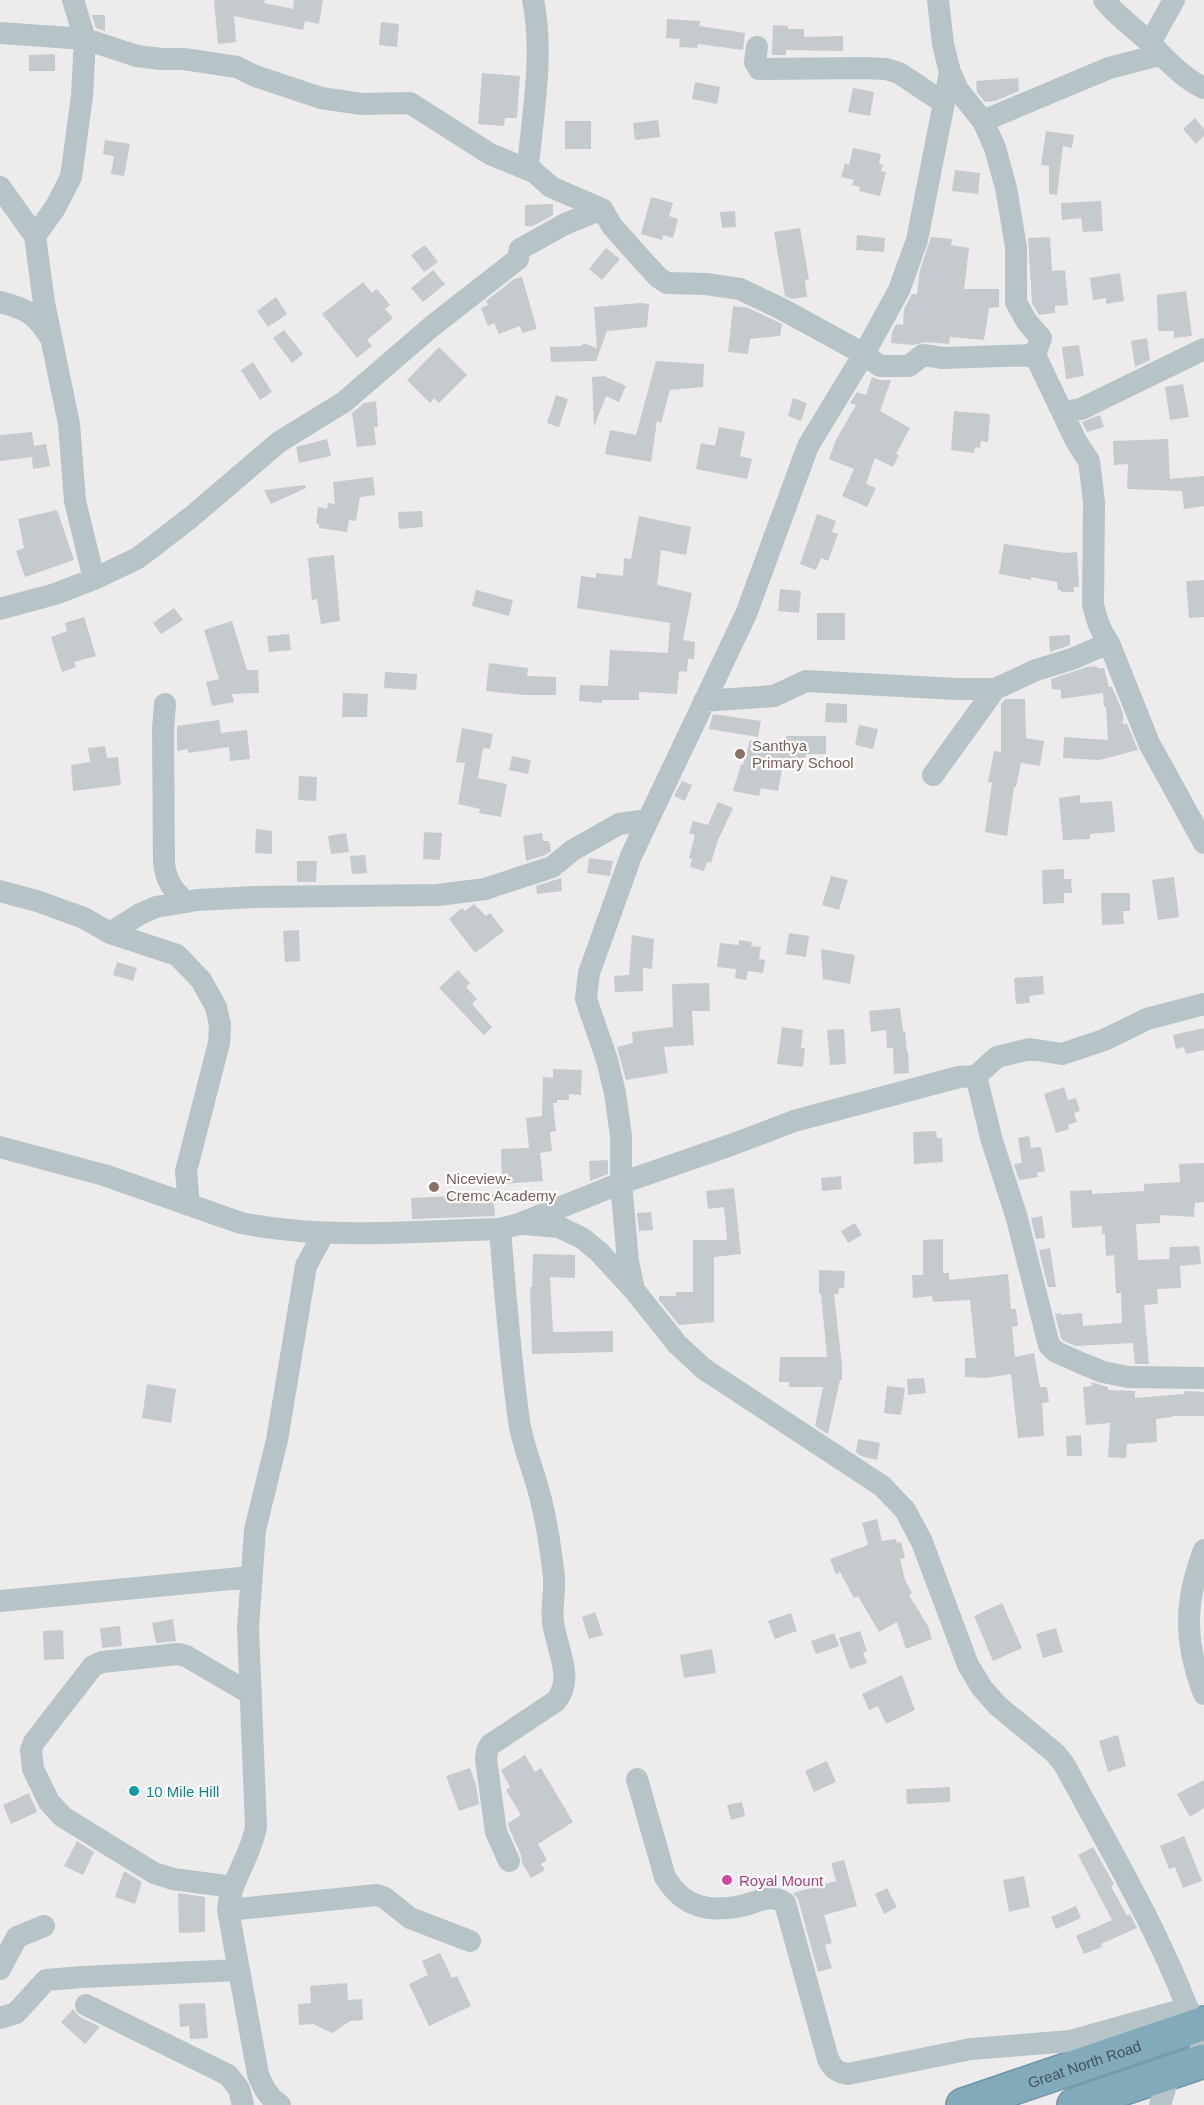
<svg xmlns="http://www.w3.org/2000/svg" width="1204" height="2105" viewBox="0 0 1204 2105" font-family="Helvetica,sans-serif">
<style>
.building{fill:#c5cace}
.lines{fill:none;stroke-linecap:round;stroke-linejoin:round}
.highway-casing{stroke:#6e95a6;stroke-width:36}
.minor{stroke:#b6c4c8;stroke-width:22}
.highway{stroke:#83aabb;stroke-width:33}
.education-dot{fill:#8d6e63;stroke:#fff;stroke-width:2}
.culture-dot{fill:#0f9aa8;stroke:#fff;stroke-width:2}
.hotel-dot{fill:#d1479c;stroke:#fff;stroke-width:2}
.labels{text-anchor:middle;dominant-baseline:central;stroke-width:4.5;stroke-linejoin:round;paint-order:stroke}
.education-label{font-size:15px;fill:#785e54;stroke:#fff;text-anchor:start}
.culture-label{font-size:15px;fill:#0d838f;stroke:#fff;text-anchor:start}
.hotel-label{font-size:15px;fill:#b23c85;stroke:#fff;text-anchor:start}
.street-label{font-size:15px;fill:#445358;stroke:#fff}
</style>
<rect width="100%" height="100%" fill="#eeebec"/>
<!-- building -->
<path class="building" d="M214,0H265L264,3L293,9L294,0H323L319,24L305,21L303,30L234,16L236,42L218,44Z
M92,15H105V31L96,28Z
M667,19L700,21L699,26L745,33L743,50L698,44L697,48L679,47L680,39L666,38Z
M381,22L399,24L397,47L379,45Z
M773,25L788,26V29H804V37L843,36V51L786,50V55H772Z
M55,54V71H29V55Z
M482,73L520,76L517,118H505L504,126L478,124Z
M1018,78L1019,91L995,101L985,102L977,92L976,81Z
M695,82L720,87L717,104L692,99Z
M853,88L874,92L870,116L848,112Z
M1195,118L1204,129V136L1196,144L1183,129Z
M658,120L660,137L635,140L633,123Z
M565,121H591V149H565Z
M1046,131L1074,135L1072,148L1063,146L1057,195L1049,194V166L1041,165Z
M105,140L130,144L124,176L111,174L114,156L103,154Z
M853,148L881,154L879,164L883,165L881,171L886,172L880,196L859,191L860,187L852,185L854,180L841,177L845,163L849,165Z
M955,170L980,173L978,194L952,191Z
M651,197L673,203L669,216L678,219L673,238L663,235L662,240L641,234Z
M1101,201L1103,231L1083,232L1081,218L1062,220L1061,203Z
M553,204V215L533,226H525V205Z
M735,211L736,227L722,228L720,212Z
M800,228L809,279L805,280L807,297L792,299L785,296L774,232Z
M857,235L885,238L884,252L856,250Z
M931,237L952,239L951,245L969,248L964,289H999V307L989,308L984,340L950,337L949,344L925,342L913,345L891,343L892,332L896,324L903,325L904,309L912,294H917L920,270Z
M1050,237L1052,271L1065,270L1068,305L1055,306V313L1039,315L1032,303L1028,238Z
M425,245L438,262L424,272L411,255Z
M606,248L620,259L602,280L589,269Z
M433,270L445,284L423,302L411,288Z
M1120,273L1124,301L1106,304V298L1093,300L1090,278Z
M522,277L537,329L522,333L520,326L499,334L494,323L488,326L481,308L488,305L486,301L514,279Z
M363,282L372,293L377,289L390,305L385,309L393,318L367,340L372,346L357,358L322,314Z
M1186,291L1192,336L1174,338V331H1158L1157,295Z
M276,297L287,314L268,327L257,311Z
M641,303L649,304L647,327L607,331L596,361L551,362L550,347L582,346L583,343L597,348L594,307Z
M733,306L748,308L782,324L780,336L750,339L748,354L728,352Z
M284,330L303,354L292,363L273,338Z
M1147,338L1150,360L1135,367L1131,341Z
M1079,345L1084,376L1066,379L1062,347Z
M439,347L467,375L439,403L434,398L430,403L407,380Z
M656,361L704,364L703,387L670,390L661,423L657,421L651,462L605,454L610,430L636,435Z
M253,362L272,392L260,400L241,370Z
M604,376L626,386L619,402L606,396L594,427L592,377Z
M872,377L880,380H891L880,411L910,428L896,454L899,455L893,467L875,458L866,484L876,488L867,507L842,496L854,469L829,459L836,440L856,405L850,403L857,392L866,395Z
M1183,384L1189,417L1170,420L1165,387Z
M556,395L568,399L559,427L547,423Z
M793,398L807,403L801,421L788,416Z
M376,401L378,427H374L376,445L357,447L352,413L364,403Z
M954,411L990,414L988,442L981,441L980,448L975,447L974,453L951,450Z
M1100,415L1104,427L1087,432L1082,422Z
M719,427L745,432L740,456L752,459L747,479L696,469L701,443L715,446Z
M32,432L34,446L46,444L50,466L33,469L32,457L0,461V435Z
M327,439L331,456L299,463L296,447Z
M1168,439L1170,479L1204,476V506L1184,509L1182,491L1127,489L1128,464L1114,465L1113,441Z
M373,477L375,495L360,497L356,521L349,520L347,532L319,528V524L316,523L318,507L327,509L328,503L335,504L333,482Z
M305,485L306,488L271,504L264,490Z
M57,510L74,560L25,577L16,551L24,548L18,519Z
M422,511L423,527L399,529L398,512Z
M817,514L836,521L832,532L838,534L828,561L821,558L816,570L800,564Z
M639,516L691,527L686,555L661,550L657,585L692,593L683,640L695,642L694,659H688L687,672L679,671L677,694L639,692V700H602V703L579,701L580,685L608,686L610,650L668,653L670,623L577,608L581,576L596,578V573L623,576L624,558L631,559Z
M1004,544L1065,553L1077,552L1079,587H1074V592H1061V590H1058L1057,582L1031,577V580L999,574Z
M334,555L340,621L321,624L317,599L312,600L308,558Z
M1204,580V617L1189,618L1186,581Z
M780,589L801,591L799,613L778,611Z
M476,590L513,600L509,616L472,606Z
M174,608L183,620L161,634L153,623Z
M817,613H845V640H817Z
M84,617L96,656L74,662L76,667L62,672L51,637L67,631L65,623Z
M232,621L247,670H258L259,693L232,694L234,702L212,706L206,682L219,679L204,630Z
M289,634L291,650L269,652L267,636Z
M1070,635V645L1050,652L1049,636Z
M489,663L528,668L527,676L556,677V695H525L486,691Z
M1097,666V668H1104L1109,687H1112L1123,713V724H1127L1138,750L1099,760L1063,758L1064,737L1108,740L1106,707H1104L1103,693L1061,699V690L1052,689L1051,679L1087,667Z
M385,672L417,674L416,690L384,688Z
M343,693L368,694L367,717H342Z
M1005,699H1025L1026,738L1044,741L1040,766L1021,763L1016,787H1014L1007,836L985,832L992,783L988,782L994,751L1001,752V704Z
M826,703L847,704V723L825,722Z
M713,714L761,721L758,737L709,729Z
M219,720L221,733L247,730L250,759L230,761L229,747L188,753V749L177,751V726Z
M859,725L878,729L873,749L855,745Z
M462,728L493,734L490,749L483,748L478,778L507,784L501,817L479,813L480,809L458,804L465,763L456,762Z
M786,736H826V754H806L803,767L783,764L778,791L761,788L759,796L733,791L741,764L743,765L750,740L785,745Z
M105,746L107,758L118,757L121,785L73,791L71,765L90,762L88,748Z
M512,756L531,760L528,774L509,770Z
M299,776L317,777L316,801L298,800Z
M682,781L692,785L685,801L674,796Z
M1080,795V803L1112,801L1115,832L1090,834V839L1063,840L1059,798Z
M718,802L733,808L718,840L711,863L707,862L704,871L690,867L692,859L689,858L695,835L689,833L693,821L708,825Z
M256,829L272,831V854L255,853Z
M424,832L442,833L440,860L423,859Z
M346,833L349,852L331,854L328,836Z
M542,833L543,841H549L551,851L545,855L526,861L523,836Z
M365,855L367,873L352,874L350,856Z
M589,858L613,861L610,876L587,873Z
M297,861H317L316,882H297Z
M1064,869V879H1071L1072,893H1064V903L1043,904L1042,870Z
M831,876L848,880L839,910L822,905Z
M1174,877L1179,917L1158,920L1152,880Z
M561,878L562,891L537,894L536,886Z
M1101,893H1130V911H1123L1124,924L1102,925Z
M474,904L486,916L490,913L504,931L475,953L449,919L462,908L465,911Z
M299,930L300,961L285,962L283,931Z
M789,933L809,936L806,957L786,954Z
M632,935L654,939L652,969L643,968V991L615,992L614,976L629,975Z
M739,940L752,942L751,946L761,947L759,959L765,960L763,973L748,971L746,980L735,978L736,969L717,967L720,943L739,945Z
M821,949L855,955L850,984L823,979Z
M117,962L137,968L133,981L113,975Z
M458,970L470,983L466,987L477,999L472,1004L492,1027L484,1035L439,988Z
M1043,976L1044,994L1029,996L1030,1003L1016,1004L1014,978Z
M709,983L710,1011H692L694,1045L664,1047L668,1073L626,1080L617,1047L633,1043L632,1032L673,1027L672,984Z
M900,1008L903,1031H905L907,1052L908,1051L909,1073L894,1074L893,1048H887L886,1030L871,1032L869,1011Z
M782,1027L803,1030L801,1048H805L803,1067L777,1064Z
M1204,1028V1050L1186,1054L1184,1047L1176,1049L1173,1035Z
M844,1029L846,1064L830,1065L827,1030Z
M553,1069L582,1070L581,1095L569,1094V1100H557V1103H553L556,1131L550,1132L552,1151L540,1153L543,1181L502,1184L501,1149L529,1148L526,1118L542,1116L543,1077L553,1078Z
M1064,1087L1068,1100L1076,1098L1080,1111L1074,1113L1077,1122L1068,1125L1069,1129L1056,1133L1044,1094Z
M936,1131L937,1138H942L943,1162L914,1164L913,1132Z
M1029,1136L1031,1148L1041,1147L1045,1171L1037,1173L1038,1177L1019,1180L1014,1164L1022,1163L1018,1138Z
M608,1160V1174L590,1181L589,1161Z
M1204,1163V1202L1195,1203L1194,1217L1160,1215V1223L1136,1224L1138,1260L1169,1259L1170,1247L1199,1246L1201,1264L1180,1266L1181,1288L1157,1289L1158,1304L1144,1305L1149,1364H1135L1133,1343L1076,1346L1064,1341L1061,1338L1055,1314L1061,1313V1315L1082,1313L1083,1326L1122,1323L1121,1293H1116L1114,1255L1106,1256L1105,1234H1102V1226L1072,1228L1070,1191L1092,1190V1194L1144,1191V1184L1180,1182L1179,1164Z
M841,1176L842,1189L822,1191L821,1178Z
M734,1188L741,1254L714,1257V1322L679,1325L659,1300V1296H676V1292H693V1240H727L724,1207L708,1209L706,1191Z
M493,1194L495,1216L412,1219L411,1198Z
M651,1212L653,1230L639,1231L637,1213Z
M1042,1216L1045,1238L1036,1239L1031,1218Z
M855,1223L862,1235L848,1243L841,1231Z
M943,1239V1273H949V1280L1008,1274L1011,1309H1016L1018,1326L1012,1327L1015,1357L1034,1353L1040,1387H1047L1049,1402L1042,1403L1044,1436L1018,1438L1011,1374L986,1378L965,1377V1358H976L970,1300L933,1302L932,1296L913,1298L912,1275H923V1240Z
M1050,1248L1056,1287H1048L1039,1250Z
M533,1254L575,1255V1278L550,1277L553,1332L613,1331V1352L532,1354L530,1287H532Z
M819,1270L845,1271L844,1288H839L838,1294H834L842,1365V1380H840L828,1434L815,1426L823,1387H789V1382H779L780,1357H827L821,1294H819Z
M924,1378L926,1393L908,1395L907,1379Z
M1091,1382L1108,1387V1390L1135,1391V1398L1184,1394V1391L1204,1392V1416H1172V1417L1156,1419L1157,1442L1127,1444L1126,1458L1108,1457L1110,1423L1086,1425L1083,1387L1092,1386Z
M147,1384L176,1389L171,1423L142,1418Z
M887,1386L905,1388L901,1415L884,1413Z
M1081,1435L1082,1456H1067L1066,1436Z
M858,1439L880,1443L877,1460L861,1456L856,1452Z
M877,1519L882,1541L896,1539L897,1543L901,1542L905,1558L900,1559L905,1580L912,1593L909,1595L928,1626L932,1639L906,1649L897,1622L879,1632L858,1596L854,1598L840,1572L836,1574L830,1559L868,1545L862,1523Z
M1002,1603L1022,1648L993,1661L974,1616Z
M595,1612L603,1635L589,1639L582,1617Z
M791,1613L797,1631L775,1639L768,1621Z
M173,1619L176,1641L156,1643L152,1623Z
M120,1626L122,1646L102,1648L100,1628Z
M1056,1628L1063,1652L1043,1658L1036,1634Z
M63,1630L64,1659L44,1660L43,1631Z
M860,1631L867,1651L863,1653L867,1663L850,1669L839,1638Z
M834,1633L839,1646L816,1654L811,1641Z
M712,1649L716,1673L684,1678L680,1655Z
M902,1675L915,1710L886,1724L878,1706L869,1710L862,1694Z
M1118,1735L1126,1766L1108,1772L1099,1741Z
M525,1755L535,1772L541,1768L573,1822L538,1844L547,1860L541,1864L545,1870L531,1878L522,1863L521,1855L509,1828L508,1823L521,1815L506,1790L510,1787L501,1770Z
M827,1761L836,1782L814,1792L805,1771Z
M470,1768L476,1785L479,1804L459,1811L446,1776Z
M1204,1780V1808L1190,1817L1177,1794Z
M950,1787V1802L907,1804L906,1789Z
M29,1793L37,1812L11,1824L3,1805Z
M742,1802L745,1816L731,1820L727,1805Z
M1184,1836L1202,1881L1183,1888L1175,1867L1169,1869L1160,1846Z
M77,1841L94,1852L83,1875L64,1866Z
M1093,1847L1114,1884L1111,1886L1127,1916L1130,1914L1137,1928L1101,1944L1102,1947L1084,1954L1076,1936L1112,1920L1078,1855Z
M844,1860L857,1906L824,1915L832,1943L825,1945L832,1968L818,1972L798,1899L793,1893L836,1881L831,1863Z
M124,1871L142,1882L135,1904L115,1897Z
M1024,1876L1030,1907L1009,1912L1003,1880Z
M887,1888L897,1907L884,1914L875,1894Z
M178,1893L205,1897V1932L179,1933Z
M1076,1906L1081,1918L1056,1929L1051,1917Z
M440,1953L452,1978L457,1976L471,2006L429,2026L409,1984L428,1975L422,1961Z
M347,1983L348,2000L362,1999L363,2020L350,2021L332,2033L313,2024L299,2025L298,2004L311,2003L310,1986Z
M205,2003L208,2038L190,2039L189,2026L180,2027L179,2004Z
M73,2009L80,2017L100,2027L85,2044L61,2022Z"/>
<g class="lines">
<defs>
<g id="highway">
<path id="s1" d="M963,2105L1204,2023"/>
<path d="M1074,2105L1204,2061"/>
</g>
</defs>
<!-- highway casing -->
<use href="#highway" class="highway-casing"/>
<!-- minor -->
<path class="minor" d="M533,0C544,53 533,112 528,166L534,172
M938,0L943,44L950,72L958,90L983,121L995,148L1006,188L1016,247V302L1027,322L1041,338L1035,355L1076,441L1089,461L1094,502L1093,605C1097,620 1100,631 1109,643L1149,743L1204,843
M1104,0C1117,16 1134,28 1149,42C1166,59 1182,78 1204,88
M0,33L85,39L137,56L161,59H184L237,67L255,76L321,98L362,104L410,103L490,154L534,172L551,187L602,209L612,226L645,263L659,278L667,283L706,284L740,289L780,308L864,354L880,366H909L923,355L943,358L1035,355
M1150,43L1174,0
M757,47L755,62L759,69L865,68L886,69L899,73L944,103
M983,121L1109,68L1159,55
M0,187L35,236L44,303L69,424L75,501L94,579
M35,236L55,208L71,177L82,96L85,39L73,0
M0,302C27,309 35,313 50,337
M1063,412L1081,409L1204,349
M0,609L55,594L94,579L138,558L190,518L279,442L344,402L431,327L518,259L520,249L565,224L602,209
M704,701L774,696L806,681L957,689H995
M165,704L163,729L164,863C166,880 172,890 186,902
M933,775L995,689L1036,670L1072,659L1109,643
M0,891L37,901L84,918L110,933L177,955L201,980L216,1007L220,1025L219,1043L186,1171L189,1205
M110,933L140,914L156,907L197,900L255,897L438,895L485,889L552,867L573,850L619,824L648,820
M976,1076L992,1141L1016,1215L1049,1345L1056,1352L1081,1363L1103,1372L1128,1377L1204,1378
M0,1147L104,1175L241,1223C326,1240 414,1231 500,1229L519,1224L621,1183L731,1145L794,1121L959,1077L976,1076L997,1057L1030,1049L1062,1054L1104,1040L1147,1019L1204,1004
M524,1224L559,1227L582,1238L599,1252L634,1290L677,1344L704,1369L882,1486L905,1510L922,1542L968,1665L982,1688L998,1706L1055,1753L1064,1764C1115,1859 1172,1952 1204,2055
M500,1229C505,1293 510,1357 519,1421C523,1448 535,1473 541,1500C547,1524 551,1551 554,1577C555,1592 551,1607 553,1622C556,1648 575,1678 556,1701L490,1745L487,1751L486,1759L496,1832L509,1861
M634,1290L628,1261L621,1183V1136L615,1093L607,1060L586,999L589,973L631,856L746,614L808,446L864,354L899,290L917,240L950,72
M1204,1550C1184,1603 1184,1641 1204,1694
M0,1601L251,1577
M637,1779L665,1877C684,1909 711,1913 745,1905C760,1901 771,1893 785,1903L828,2059C833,2069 837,2072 848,2074L971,2049L1070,2041L1188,2008
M233,1887L173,1879L154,1873L63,1817L49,1802L33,1769L31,1750L34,1742L93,1666L102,1662L178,1654L186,1656L251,1694
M228,1910L377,1895L385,1898L410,1918L470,1941
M0,1969L17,1937L44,1926
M86,2005L228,2075L239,2089L243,2105
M0,2018L16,2013L46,1980L82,1977L239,1970
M280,2105C268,2097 263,2087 258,2074L228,1910C230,1881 251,1856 256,1827L248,1628L255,1530L277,1440L306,1266L323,1234
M1160,2105L1170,2072"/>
<!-- highway -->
<use href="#highway" class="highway"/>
</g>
<!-- markers -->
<g class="education-dot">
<circle cx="740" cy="754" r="6"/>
<circle cx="434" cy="1187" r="6"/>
</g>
<circle class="culture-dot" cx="134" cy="1791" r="6"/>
<circle class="hotel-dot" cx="727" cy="1880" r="6"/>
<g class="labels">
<!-- education labels -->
<g class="education-label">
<text x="752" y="745">Santhya<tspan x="752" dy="17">Primary School</tspan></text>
<text x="446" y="1178">Niceview-<tspan x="446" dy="17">Cremc Academy</tspan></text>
</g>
<!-- culture labels -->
<g class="culture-label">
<text x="146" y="1791">10 Mile Hill</text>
</g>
<!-- hotel labels -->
<g class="hotel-label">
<text x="739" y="1880">Royal Mount</text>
</g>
<!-- street labels -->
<g class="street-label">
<text stroke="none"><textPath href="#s1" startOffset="128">Great North Road</textPath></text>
</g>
</g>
</svg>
